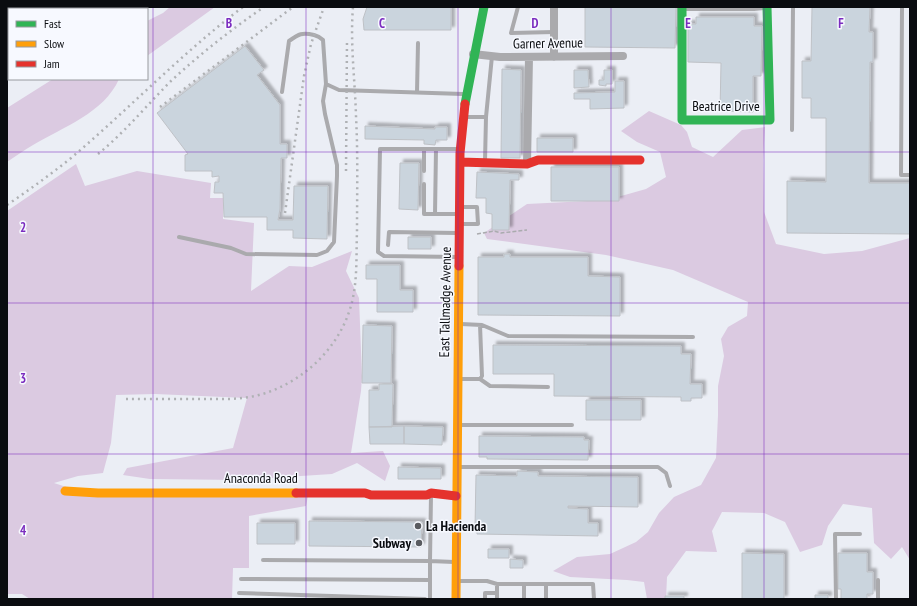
<svg xmlns="http://www.w3.org/2000/svg" width="917" height="606" viewBox="0 0 917 606" font-family="'PT Sans Narrow',sans-serif">
<style>
.green{fill:#dbcae1}
.building{fill:#cad4dd;stroke:#bec1c6;filter:url(#shadow)}
.lines{fill:none;stroke-linecap:round;stroke-linejoin:round}
.path{stroke:#aaabae;stroke-width:1.5;stroke-dasharray:4 2;stroke-linecap:butt}
.lane{stroke:#aaaaad;stroke-width:4}
.street{stroke:#aaaaad;stroke-width:8}
.fast{stroke:#30b455;stroke-width:9}
.slow{stroke:#ff9f0a;stroke-width:9}
.jam{stroke:#e5322d;stroke-width:9}
.rail{stroke:#afb1b4;stroke-width:2.5;stroke-dasharray:2 4;stroke-linecap:butt}
.grid{fill:none;stroke:#7b2cbf;stroke-width:1;stroke-opacity:0.55}
.poi-dot{fill:#595b60;stroke:#f7f9ff;stroke-width:1.5}
.labels{text-anchor:middle;dominant-baseline:central;stroke-width:3;stroke-linejoin:round;paint-order:stroke}
.street-label{font-size:14px;fill:#0a0c10;stroke:#f7f9ff}
.poi-label{font-size:14px;font-weight:bold;fill:#0a0c10;stroke:#f7f9ff;text-anchor:start}
.grid-label{font-size:13px;text-anchor:middle;font-weight:bold;fill:#7b2cbf;stroke:#f7f9ff;stroke-width:3;stroke-linejoin:round;paint-order:stroke}
</style>
<defs>
<filter id="shadow"><feDropShadow dx="3.5" dy="-3.5" stdDeviation="1" flood-color="#0004"/></filter>
</defs>
<rect width="100%" height="100%" fill="#ebeef5"/>
<!-- green -->
<path class="green" d="M170,7H215L147,56V21L163,13Z
M53,79H119C104,113 63,127 33,145C24,150 16,156 7,162V108Z
M649,111L681,125L687,132L692,147L713,157L742,130L765,127L763,160L764,212L776,244L824,254L862,251L910,238V560L902,547L891,559L874,543L872,508L843,504L828,526L822,545L800,552L785,522L764,513L722,512L712,531L717,552L686,551L667,577L666,599H647L644,582L627,580L570,577L553,571L577,557L610,554L636,542L648,532L659,513L674,497L701,485L716,458L718,415V386L724,356L721,339L728,327L747,316L748,302L673,270L606,255L487,239L484,233L527,204L607,200L646,189L666,177L660,152L637,142L621,131Z
M76,164L85,186L137,171L211,183L210,198H223V219L254,223L251,291L289,266L312,267L352,251L346,271L359,298L362,377L361,391L351,453L383,451L390,466L385,481L357,463L332,474L239,480L150,479L123,475L127,468L233,448L247,398L155,394L116,395L111,443L103,473L78,476L54,483L94,496H308L306,506L249,516V568H233L232,599H30L22,594H7V211Z"/>
<!-- building -->
<path class="building" d="M19,7H55L25,9H19Z
M56,7H124V9H56Z
M367,7H451V30H364L363,19Z
M585,7H676L675,48L585,47Z
M812,7H870L869,32H873V62H870L869,183H910V234L787,233V181L826,182V118H811V98H802V61H811Z
M696,17H754V26H762L761,76H753V112L720,111L721,63L688,62V24H696Z
M245,46L264,70L257,75L280,105V144H287V158H281L280,209L278,220H293L294,186H328L327,239L293,238V230H267V217H224L223,193H214L215,182H219V176L212,177V171H185V155L188,154L157,113Z
M502,69L521,70L520,158H501Z
M574,70H588L589,87L574,88Z
M604,70H612V84H606V86L599,85V80H604Z
M615,81H624V108L590,109V99H574V93L615,92Z
M365,126L435,129V127H447V140H436L435,145L424,144V140L365,139Z
M537,138H573V152H537Z
M400,163H419L418,210L399,209Z
M551,167H619V201H551Z
M477,172L519,174V180H510L509,230H492V214L486,213V198H476Z
M408,237H431V249H408Z
M504,254H510V257H588V276L620,277V316L478,315V257H504Z
M366,265H400V290H413V312H377V279H366Z
M363,325L392,326L391,383H362Z
M493,345L681,346V354H691L690,384H702V398H691V401H681V397L554,396V374H493Z
M379,384H393L392,427H369V390H379Z
M586,400H641V420H586Z
M404,426L443,427L442,445L404,444Z
M404,426V444H370L369,427Z
M479,436L584,437V440H589L588,460L487,459V457H479Z
M398,467L441,468V479H398Z
M517,471L538,472V476L638,477V507L568,506V508L588,509V523H598V536L477,534V526L475,527L476,475L517,476Z
M309,521L422,522L421,547L309,546Z
M257,523H295V544H257Z
M488,549H509V558H488Z
M742,553L784,554V599H742Z
M838,553H867V572H873V594H867V599H841V589H838Z
M510,559L523,560V568H510Z
M815,595H828V599H815Z
M665,596H684V599H665Z"/>
<g class="lines">
<!-- path -->
<path class="path" d="M477,234L494,231L501,233L527,230"/>
<!-- lane -->
<path class="lane" d="M8,7L9,16
M518,7L511,33L554,32
M902,7L901,175H910
M135,9L139,7
M684,9H754L765,8
M282,92L289,41C299,34 302,32 314,35C318,36 320,37 323,40L326,84L339,90L463,94
M417,92L418,43
M465,117H486
M792,130L793,7
M458,149H380L378,252L384,256L458,257
M485,161L486,117L492,56
M424,171V149
M424,184V214H458
M461,207H477L478,224H462
M435,214L436,149
M179,237L231,248L246,254L317,255L327,251L334,242L337,176V165L325,114L323,101L326,84
M388,245L389,232L457,233
M461,324L482,325L508,336L693,337
M459,379H480L482,376L480,325
M480,379L490,386L548,387
M459,425H572
M459,467H658L666,473L670,486
M263,560L430,561L431,495
M241,579L430,580
M459,581H487L497,584H593L594,599
M524,584V599
M546,584V599
M239,593L425,599
M430,599V561L454,562
M485,599V593H497
M497,599V584
M836,599L835,534H860
M878,599V580"/>
<!-- street -->
<path class="street" d="M554,7V57
M473,54L500,57L623,56
M527,164L529,57"/>
<!-- fast -->
<path class="fast" d="M682,7V120H770L767,7
M465,104L484,7"/>
<!-- slow -->
<path class="slow" d="M65,491L98,493H296
M456,599L459,266"/>
<!-- jam -->
<path class="jam" d="M460,162L527,164L538,160H640
M459,266L460,153L465,104
M296,493H365L371,495H427L431,493L456,496"/>
<!-- rail -->
<path class="rail" d="M160,107L293,7
M98,154C125,132 147,105 171,81C200,54 232,29 264,7
M346,171L347,39
M7,205C29,190 50,175 71,158C129,109 182,53 243,7
M285,213L304,76L311,44L324,7
M126,399C151,399 177,399 202,399C221,399 240,400 259,395C300,384 337,351 350,309C358,284 356,257 357,231C357,193 358,154 356,116C355,80 350,43 353,7"/>
</g>
<!-- grid -->
<path class="grid" d="M153,7V599M306,7V599M458,7V599M611,7V599M764,7V599M7,152H910M7,303H910M7,454H910"/>
<!-- markers -->
<g class="poi-dot">
<circle cx="418" cy="526" r="4"/>
<circle cx="419" cy="543" r="4"/>
</g>
<g class="labels">
<!-- street labels -->
<g class="street-label">
<text transform="translate(548 43) rotate(-1)">Garner Avenue</text>
<text x="726" y="106">Beatrice Drive</text>
<text transform="translate(445 302) rotate(-89)">East Tallmadge Avenue</text>
<text x="261" y="478">Anaconda Road</text>
</g>
<!-- poi labels -->
<g class="poi-label">
<text x="426" y="526">La Hacienda</text>
<text x="411" y="543" text-anchor="end">Subway</text>
</g>
</g>
<g class="grid-label">
<text x="229" y="28">B</text>
<text x="382" y="28">C</text>
<text x="535" y="28">D</text>
<text x="688" y="28">E</text>
<text x="841" y="28">F</text>
<text x="23" y="232">2</text>
<text x="23" y="383">3</text>
<text x="23" y="535">4</text>
</g>
<!-- border -->
<rect width="917" height="606" fill="none" stroke="#0a0c10" stroke-width="16"/>
<!-- legend -->
<rect x="8" y="8" width="140" height="72" fill="#f7f9ff" stroke="#989a9f"/>
<rect x="16" y="21" width="20" height="6" fill="#30b455" stroke="#989a9f"/>
<text x="44" y="28" font-size="12" fill="#0a0c10">Fast</text>
<rect x="16" y="41" width="20" height="6" fill="#ff9f0a" stroke="#989a9f"/>
<text x="44" y="48" font-size="12" fill="#0a0c10">Slow</text>
<rect x="16" y="61" width="20" height="6" fill="#e5322d" stroke="#989a9f"/>
<text x="44" y="68" font-size="12" fill="#0a0c10">Jam</text>
</svg>
